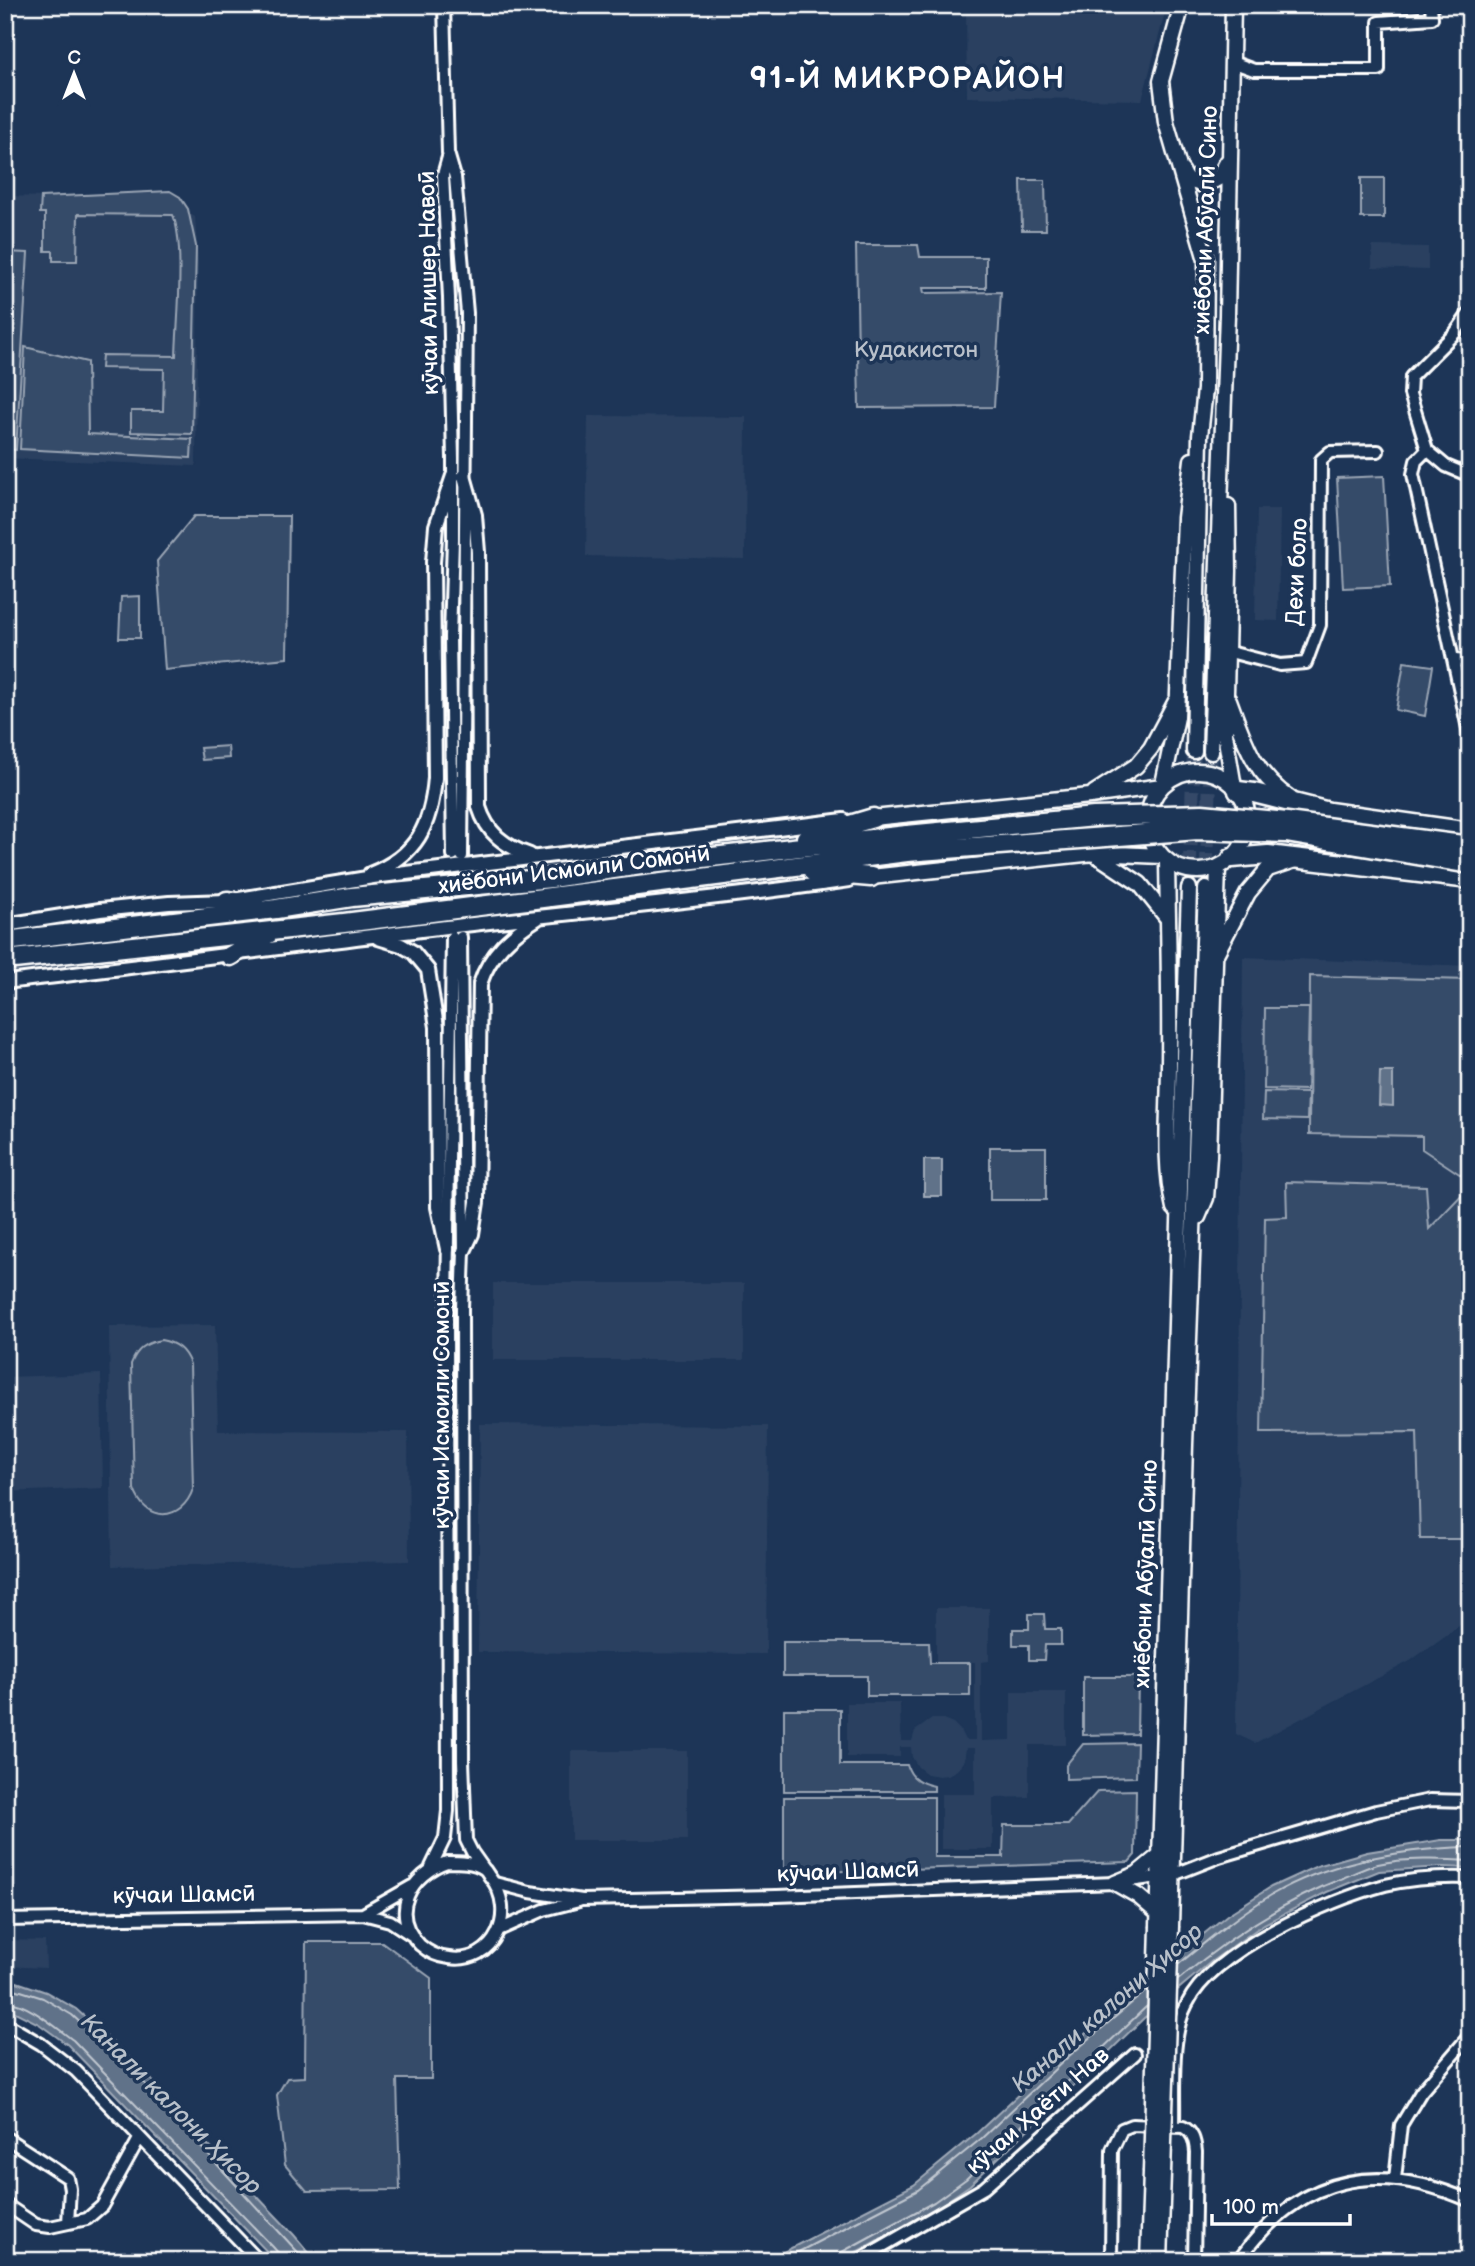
<svg xmlns="http://www.w3.org/2000/svg" width="1475" height="2266" viewBox="0 0 1475 2266" font-family="'Balsamiq Sans',sans-serif">
<style>
.built{fill:#2a4161}
.green{fill:#364b69;stroke:#9aa5b4;stroke-width:2}
.water{fill:#617289;stroke:#a0aab8;stroke-width:2}
.lines{fill:none;stroke-linecap:round;stroke-linejoin:round}
.shore{stroke:#c0c7d0;stroke-width:2}
.minor-tunnel{stroke:#344968;stroke-width:10;stroke-dasharray:10 5;stroke-linecap:butt}
.secondary-tunnel{stroke:#344968;stroke-width:14;stroke-dasharray:14 7;stroke-linecap:butt}
.minor-casing{stroke:#fff;stroke-width:16}
.tertiary-casing{stroke:#fff;stroke-width:18}
.secondary-casing{stroke:#fff;stroke-width:19}
.trunk-casing{stroke:#fff;stroke-width:23}
.minor{stroke:#1d3557;stroke-width:10}
.tertiary{stroke:#1d3557;stroke-width:12}
.secondary{stroke:#1d3557;stroke-width:14}
.trunk{stroke:#1d3557;stroke-width:18}
.secondary-bridge-casing{stroke:#fff;stroke-width:19;stroke-linecap:butt}
.trunk-bridge-casing{stroke:#fff;stroke-width:23;stroke-linecap:butt}
.secondary-bridge{stroke:#1d3557;stroke-width:14}
.trunk-bridge{stroke:#1d3557;stroke-width:18}
.labels{text-anchor:middle;dominant-baseline:central;stroke-width:7;stroke-linejoin:round;paint-order:stroke}
.street-label{font-size:23px;fill:#fff;stroke:#1d3557}
.park-label{font-size:23px;fill:#b9c0ca;stroke:#1d3557}
.water-label{font-size:24px;font-style:italic;fill:#b8c0ca;stroke:#1d3557}
.district-label{font-size:30px;font-weight:bold;letter-spacing:2px;fill:#fff;stroke:#1d3557}
</style>
<rect width="100%" height="100%" fill="#1d3557"/>
<filter id="ink" filterUnits="userSpaceOnUse"><feTurbulence type="fractalNoise" baseFrequency=".0143" numOctaves="2"/><feDisplacementMap in="SourceGraphic" scale="14" xChannelSelector="R" yChannelSelector="G"/><feConvolveMatrix kernelMatrix="1 2 1 2 8 2 1 2 1" color-interpolation-filters="sRGB"/></filter>
<g filter="url(#ink)">
<!-- built -->
<path class="built" d="M966,5H1167L1142,100L967,97Z
M5,196L166,200L195,217L198,262L196,466L5,458Z
M1372,246L1428,247V270L1372,268Z
M588,416L746,417L745,559L586,556Z
M1257,509H1280L1278,621L1255,620Z
M1243,957L1470,966V1618L1410,1661L1255,1743L1236,1734Z
M493,1283H744V1360H493Z
M215,1325L218,1431L408,1432L409,1561L112,1566L109,1326Z
M101,1374L103,1488L5,1492V1377Z
M480,1424L768,1426L766,1654L478,1652Z
M936,1608H989V1661L981,1662V1741L1011,1740V1692H1066V1745H1029V1797L993,1798V1849H941V1794H975V1748H966L964,1762L957,1770L948,1775L939,1776L927,1774L918,1767L912,1757L911,1747H900V1757H847V1703H900L901,1741H912L915,1731L932,1719H943L953,1723L960,1730L965,1740H975V1662L936,1661Z
M571,1751H687V1840H571Z
M5,1940L45,1941L46,1968L5,1966Z"/>
<!-- green -->
<path class="green" d="M1361,178H1384V218H1361Z
M1021,180H1045L1046,230H1022Z
M170,191L180,197L188,209L196,246L192,434L131,432V411H163L164,369L101,368L102,355L176,356C177,321 185,245 173,215L78,214L77,261H53V251H45V213H40L41,197Z
M856,245H918L920,257H986V288H923L924,293L1001,292L994,407L859,408Z
M5,252L28,253L16,450L5,449Z
M25,347L87,362L88,434L192,439L191,458L20,449Z
M1384,476L1390,586L1343,588L1337,478Z
M194,516H289L287,658L165,670L157,561Z
M140,596V638H119L121,597Z
M1404,662L1433,666L1425,716L1396,710Z
M228,746L229,758L202,760L200,748Z
M1310,976L1470,980V1181L1422,1149V1136L1309,1134Z
M1265,1008H1309L1307,1090L1264,1089Z
M1264,1092L1308,1093L1307,1120L1263,1119Z
M990,1147H1046V1200H990Z
M1286,1182L1426,1186L1429,1229L1470,1186V1539H1420L1417,1432L1261,1433L1265,1218L1287,1217Z
M161,1340C176,1343 184,1349 190,1364L193,1489C182,1522 145,1523 134,1489L131,1364C137,1349 145,1343 161,1340Z
M1029,1614H1044L1045,1629H1061V1645H1045L1044,1660H1029V1645H1013V1629H1029Z
M783,1642H929L930,1663H970V1696H867V1676H783Z
M1083,1677H1138L1137,1734L1083,1735Z
M784,1709H840V1765H907C911,1779 921,1783 934,1786V1791H784Z
M1137,1743L1136,1777L1066,1779V1765L1083,1744Z
M1136,1790L1135,1855L1129,1862L784,1873V1797H934V1857H1003L1004,1825H1068L1098,1791Z
M306,1942H382L431,1978V2079H397L400,2190L307,2191L285,2165L277,2095L287,2078L305,2077Z"/>
<!-- water -->
<path class="water" d="M1380,1072H1393V1106L1379,1105Z
M924,1160H942V1196H924Z
M1441,1840H1470V1868L1442,1867L1379,1871L1327,1892L1264,1924L1212,1961L1144,2018L970,2185L938,2207L840,2261H766L914,2185L977,2133L1065,2051L1189,1946L1227,1915L1271,1887L1317,1866L1367,1852Z
M5,1978L46,1992L76,2009L143,2070L207,2144L294,2235L316,2261H276L68,2045L39,2024L5,2007Z"/>
<g class="lines">
<!-- shore -->
<path class="shore" d="M1179,1964C1209,1939 1239,1914 1273,1894C1332,1860 1403,1849 1470,1847
M1178,1980C1228,1938 1281,1902 1343,1878C1354,1873 1366,1867 1378,1864C1403,1858 1444,1859 1470,1861
M5,1986L43,1998L72,2015L138,2076L202,2148L306,2261
M5,2001C30,2004 54,2026 73,2040L273,2247L280,2255L281,2261
M781,2261L918,2190L982,2138L1069,2056L1147,1990
M838,2261L842,2252L934,2202L966,2179L1147,2006"/>
<!-- minor-tunnel -->
<path class="minor-tunnel" d="M453,915V861
M461,934L462,859"/>
<!-- secondary-tunnel -->
<path class="secondary-tunnel" d="M1189,888L1194,751
M1206,889L1211,752"/>
<defs>
<path id="minor" d="M444,5L448,153L455,177L467,313L462,856
M1232,62L1254,70H1379V22L1432,18L1431,5
M448,157L443,175L449,298L453,458V539L450,637L453,855
M1470,312L1455,333L1411,377L1410,394L1427,450L1446,466L1470,476
M1427,450L1416,461L1413,474L1470,738
M1226,651L1280,665L1306,663L1320,625L1321,460L1330,452L1378,451
M1454,660L1470,661
M461,937L464,1251L462,1309L463,1760L466,1840L472,1852L484,1869
M447,1862C459,1862 474,1862 484,1869C487,1871 488,1875 490,1877C518,1912 495,1965 449,1958C438,1957 428,1952 420,1945C388,1913 411,1874 447,1862Z
M431,1867L445,1838L448,1811L447,1310L452,937
M495,1883L530,1892L582,1900L777,1896L1115,1883L1173,1875L1219,1857L1376,1811L1430,1800L1470,1801
M363,1914L412,1886
M5,1920L363,1914L390,1921L413,1936
M499,1930L544,1910L579,1901
M5,2023L41,2044L76,2071L259,2261
M1174,2125C1175,2088 1170,2036 1187,2004C1213,1950 1329,1900 1385,1885C1411,1879 1443,1877 1470,1878
M5,2137L68,2178L70,2189L68,2223
M1395,2179L1401,2125L1421,2092L1470,2035
M5,2204L36,2225L50,2227L87,2219L102,2206L139,2139
M857,2261L984,2188L1135,2054
M1111,2261L1112,2150L1122,2129L1132,2125L1183,2127C1193,2132 1195,2141 1196,2152L1194,2261
M1238,2261C1298,2176 1375,2159 1470,2201"/>
<path id="tertiary" d="M464,476L475,515L478,552L479,807C487,833 504,846 530,855
M370,874C417,856 431,825 435,778L433,562L436,526L453,476
M5,925L100,910L169,903L227,901L373,877L844,820
M378,938L401,945L413,952L428,970L437,1027L438,1207L447,1249
M5,982C150,966 293,945 438,928C575,912 713,900 849,880
M464,1251L472,1234L477,1202L480,984C490,953 511,935 538,918"/>
<path id="secondary" d="M1182,5L1161,81L1166,122L1206,260L1205,389L1200,436L1194,751
M1182,171L1186,179L1203,185L1218,179L1227,162
M1228,506L1229,571L1225,734L1234,787
M1229,700C1244,740 1253,774 1291,799
M1211,752L1227,315L1233,5
M1148 821a50 50 0 1 1 100 0a50 50 0 1 1-100 0Z
M1163,784L1177,717L1185,518L1192,460
M1094,793L1136,766L1151,748L1176,701
M873,818L1090,796L1162,786
M1095,854L1140,884L1168,919
M1167,861C1168,929 1170,996 1169,1064C1169,1113 1163,1160 1174,1208
M871,877L1094,853L1162,856
M1217,952L1248,893L1268,869L1295,860
M1198,1217L1206,1198L1209,1156L1218,867
M1115,1883L1138,1896L1159,1914
M1115,1883L1137,1874L1160,1855
M1158,1926L1189,888
M1171,1926L1185,1445L1206,889
M1148,2261L1151,2172
M1160,2261L1163,2173"/>
<path id="trunk" d="M1238,791L1254,793L1329,812L1470,832
M806,838L873,818
M1232,858L1268,855L1470,879
M813,872L871,877
M227,901L255,905
M5,941L276,909L352,897L551,878L641,865L907,835
M230,956L270,933
M5,960L344,923L907,852"/>
</defs>
<!-- minor casing -->
<use href="#minor" class="minor-casing"/>
<!-- tertiary casing -->
<use href="#tertiary" class="tertiary-casing"/>
<!-- secondary casing -->
<use href="#secondary" class="secondary-casing"/>
<!-- trunk casing -->
<use href="#trunk" class="trunk-casing"/>
<!-- minor -->
<use href="#minor" class="minor"/>
<!-- tertiary -->
<use href="#tertiary" class="tertiary"/>
<!-- secondary -->
<use href="#secondary" class="secondary"/>
<!-- trunk -->
<use href="#trunk" class="trunk"/>
<defs>
<path id="secondary-bridge" d="M1151,2172L1158,1926
M1163,2173L1171,1926"/>
<path id="trunk-bridge" d="M907,835L1094,817L1202,814L1287,822L1470,846
M907,852L1198,830L1286,833L1470,864"/>
</defs>
<!-- secondary-bridge casing -->
<use href="#secondary-bridge" class="secondary-bridge-casing"/>
<!-- trunk-bridge casing -->
<use href="#trunk-bridge" class="trunk-bridge-casing"/>
<!-- secondary-bridge -->
<use href="#secondary-bridge" class="secondary-bridge"/>
<!-- trunk-bridge -->
<use href="#trunk-bridge" class="trunk-bridge"/>
</g>
</g>
<g class="labels">
<!-- street labels -->
<g class="street-label">
<text transform="translate(1206 220) rotate(-88)">хиёбони Абӯалӣ Сино</text>
<text transform="translate(429 283) rotate(-91)">кӯчаи Алишер Навоӣ</text>
<text transform="translate(1297 572) rotate(-87)">Дехи боло</text>
<text transform="translate(574 870) rotate(-7)">хиёбони Исмоили Сомонӣ</text>
<text transform="translate(442 1405) rotate(-90)">кӯчаи Исмоили Сомонӣ</text>
<text transform="translate(1146 1574) rotate(-88)">хиёбони Абӯалӣ Сино</text>
<text transform="translate(848 1872) rotate(-2)">кӯчаи Шамсӣ</text>
<text transform="translate(184 1895) rotate(-1)">кӯчаи Шамсӣ</text>
<text transform="translate(1038 2111) rotate(-41)">кӯчаи Ҳаёти Нав</text>
</g>
<!-- park labels -->
<g class="park-label">
<text x="916" y="350">Кудакистон</text>
</g>
<!-- water labels -->
<g class="water-label">
<text transform="translate(1107 2008) rotate(-41)">Канали калони Ҳисор</text>
<text transform="translate(171 2104) rotate(45)">Канали калони Ҳисор</text>
</g>
<!-- district labels -->
<g class="district-label">
<text x="908" y="79">91-Й МИКРОРАЙОН</text>
</g>
</g>
<!-- margin -->
<rect width="1475" height="2266" fill="none" stroke="#1d3557" stroke-width="28"/>
<rect x="14" y="14" width="1447" height="2238" fill="none" stroke="#fff" stroke-width="2.5" filter="url(#ink)"/>
<!-- north arrow -->
<g transform="translate(74 74)" stroke="#1d3557" stroke-width="5" paint-order="stroke">
<path d="M0-5L12 26L0 18L-12 26Z" fill="#ffffff"/>
<text y="-10" font-size="19" font-weight="bold" text-anchor="middle" fill="#ffffff">С</text>
</g>
<!-- scale -->
<path d="M1212 2214v10h138v-10" fill="none" stroke="#ffffff" stroke-width="3.5"/>
<text x="1223" y="2214" font-size="21" fill="#ffffff" stroke="#1d3557" stroke-width="5" paint-order="stroke">100 m</text>
</svg>
